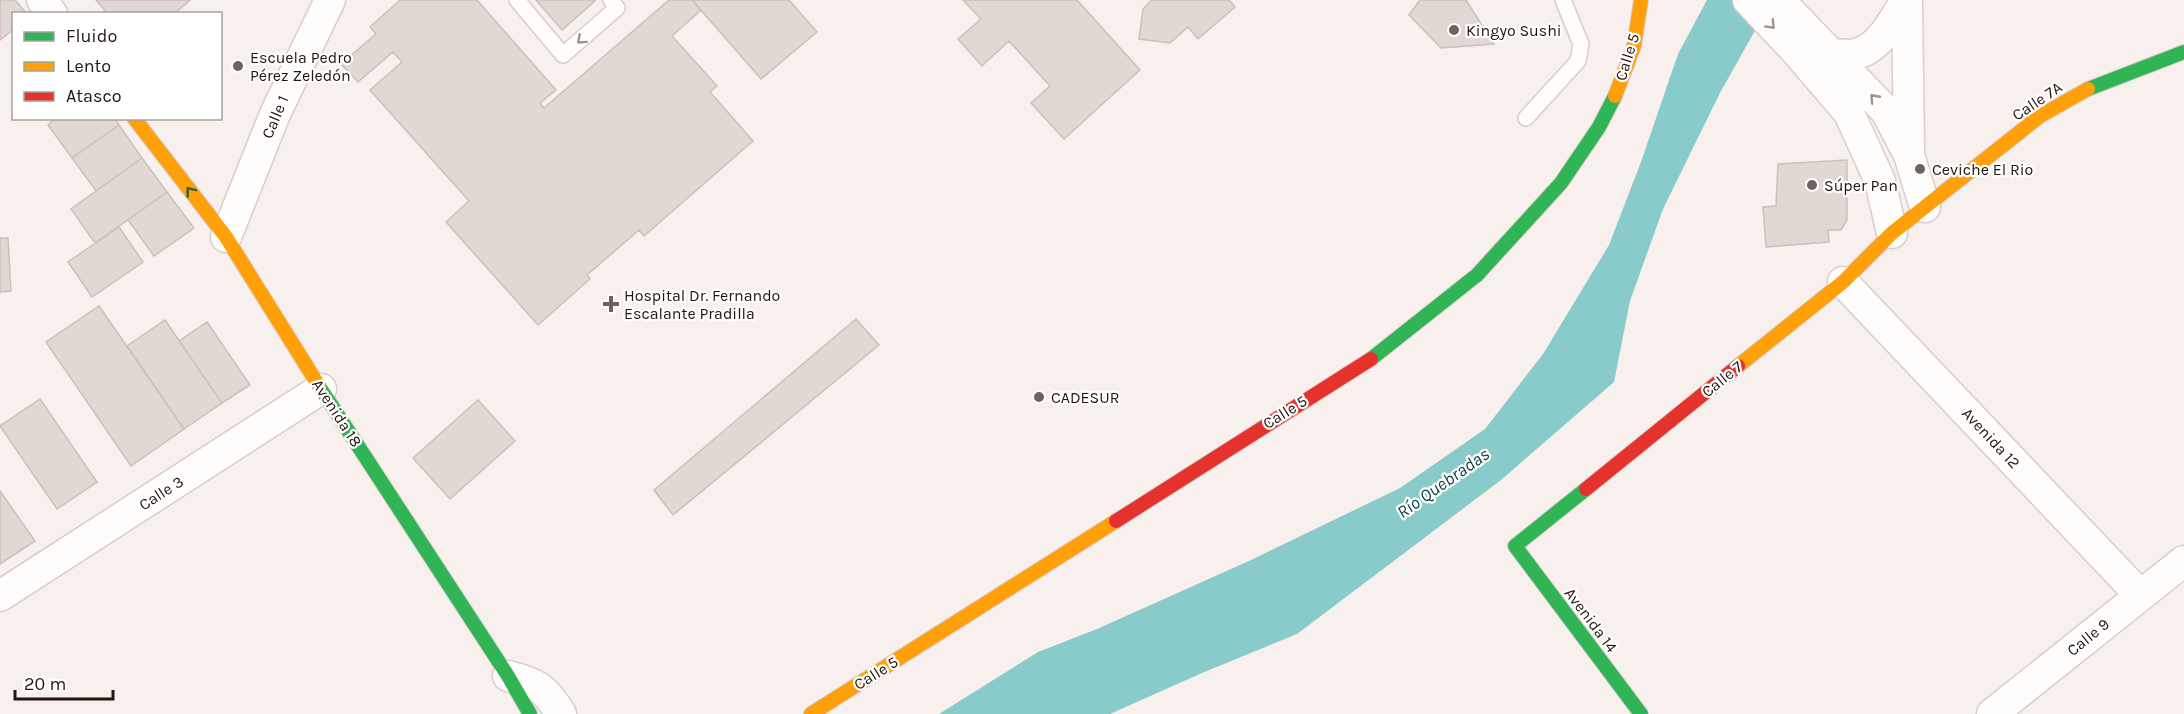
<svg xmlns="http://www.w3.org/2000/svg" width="2184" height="714" viewBox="0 0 2184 714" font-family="Karla,sans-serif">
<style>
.water{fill:#89cbca}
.building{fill:#e1d7d3;stroke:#cac0bc;stroke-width:1.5}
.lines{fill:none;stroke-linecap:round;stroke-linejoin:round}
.lane-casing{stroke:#d8cdc9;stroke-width:18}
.street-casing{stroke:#d8cdc9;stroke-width:33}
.fast-casing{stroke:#d8cdc9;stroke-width:16}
.slow-casing{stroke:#d8cdc9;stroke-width:16}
.jam-casing{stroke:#d8cdc9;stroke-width:16}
.lane{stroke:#fefdfc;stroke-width:15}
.street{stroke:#fefdfc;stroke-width:30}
.fast{stroke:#30b455;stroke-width:14}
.slow{stroke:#ff9f0a;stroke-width:14}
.jam{stroke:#e5322d;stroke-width:14}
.oneway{stroke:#9b9592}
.oneway2{stroke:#296432}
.poi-dot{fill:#6d625d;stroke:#fff;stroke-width:2}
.labels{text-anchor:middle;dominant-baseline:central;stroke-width:4.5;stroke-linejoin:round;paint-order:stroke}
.poi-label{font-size:16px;fill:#221510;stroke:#fff;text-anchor:start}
.street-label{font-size:16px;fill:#221510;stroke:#fff}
.water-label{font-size:18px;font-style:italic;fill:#124040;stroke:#fff}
</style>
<rect width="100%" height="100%" fill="#f8f0ed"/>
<!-- water -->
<path class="water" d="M1707,0H1772L1720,93L1663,209L1630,301L1614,382L1501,480L1297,634L1202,673L1110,714H939L1038,652L1097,629L1251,560L1400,488L1485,429L1543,354L1609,245L1641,162L1678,54Z"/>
<!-- building -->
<path class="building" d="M0,0H15L27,14H14V29L0,40Z
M96,0H190L174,14H108Z
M400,0H477L556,90L540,103L544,108L669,0H692L701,10L672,36L717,86L710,92L753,141L644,236L639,230L587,275L590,279L538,325L446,222L469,201L370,90L402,62L393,52L358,82L341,64L376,34L370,27Z
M536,0H594L595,1L562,30Z
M692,0H789L817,32L761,79Z
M963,0H1077L1140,70L1064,139L1031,103L1050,86L1009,41L982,66L958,39L981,19Z
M1152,0H1229L1235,7L1198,39L1188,27L1170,43L1139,39L1143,9Z
M1420,0H1466L1494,44L1441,48L1409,15Z
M56,118H115L119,125L72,158L48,125Z
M119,125L142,158L96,191L72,158Z
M142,158L167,192L95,243L71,209Z
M1847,160V220L1841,230H1828L1829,242L1766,247L1763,207L1776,206L1778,164Z
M167,192L194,228L154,256L128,220Z
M119,227L143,262L92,297L68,262Z
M0,238H8L11,291L0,292Z
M99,306L184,429L131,466L46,342Z
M856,319L879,345L673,515L654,490Z
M165,320L222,403L184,429L127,346Z
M207,322L250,385L222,403L179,341Z
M40,399L97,482L57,509L0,426Z
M478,400L515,441L450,499L413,458Z
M0,491L35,541L0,564Z"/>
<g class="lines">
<defs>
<path id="lane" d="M517,0L563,55L617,8L611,0
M1526,118L1578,61L1581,44L1563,0"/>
<path id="street" d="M42,0L52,14
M1748,0L1795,50L1849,113L1880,181L1892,233
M1779,0L1886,111L1909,155L1925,207
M1907,0L1909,149
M1830,54C1837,54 1843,55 1850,55C1878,53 1893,21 1906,0
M226,237L275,114L330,0
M1843,282L2140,595
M0,596L321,389
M508,676C537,683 545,688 561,714
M1992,714L2184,561"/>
<path id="fast" d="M2088,89L2184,52
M1371,359L1477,275L1561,183L1599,127L1615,96
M319,386L508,676L530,714
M1586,489L1515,546L1641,714"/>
<path id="slow" d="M1615,96L1634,46L1641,0
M134,118L226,237L319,386
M1738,366L1843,282L1892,233L2040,116L2088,89
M811,714L1116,521"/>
<path id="jam" d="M1586,489L1738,366
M1116,521L1371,359"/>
</defs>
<!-- lane casing -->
<use href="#lane" class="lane-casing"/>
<!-- street casing -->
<use href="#street" class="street-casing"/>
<!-- fast casing -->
<use href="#fast" class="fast-casing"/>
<!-- slow casing -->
<use href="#slow" class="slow-casing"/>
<!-- jam casing -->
<use href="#jam" class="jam-casing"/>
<!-- lane -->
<use href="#lane" class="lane"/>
<!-- street -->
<use href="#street" class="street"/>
<!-- fast -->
<use href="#fast" class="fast"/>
<!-- slow -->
<use href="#slow" class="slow"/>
<!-- jam -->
<use href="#jam" class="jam"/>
</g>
<!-- one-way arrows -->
<defs><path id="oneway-chevron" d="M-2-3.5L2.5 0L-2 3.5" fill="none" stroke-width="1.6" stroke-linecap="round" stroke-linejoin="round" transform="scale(1.5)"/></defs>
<g class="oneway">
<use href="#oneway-chevron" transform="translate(1771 25) rotate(47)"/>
<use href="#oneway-chevron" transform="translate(581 40) rotate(138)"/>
<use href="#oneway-chevron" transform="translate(1874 98) rotate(-132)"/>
</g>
<use class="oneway2" href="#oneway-chevron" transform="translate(190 191) rotate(-128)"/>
<!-- markers -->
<g class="poi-dot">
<circle cx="1454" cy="30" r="6"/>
<circle cx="238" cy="66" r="6"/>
<circle cx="1920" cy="169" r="6"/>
<circle cx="1812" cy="185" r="6"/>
<path d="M608 295h6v6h6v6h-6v6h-6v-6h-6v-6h6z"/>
<circle cx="1039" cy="397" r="6"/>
</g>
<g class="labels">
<!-- poi labels -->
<g class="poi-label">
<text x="1466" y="30">Kingyo Sushi</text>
<text x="250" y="57">Escuela Pedro<tspan x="250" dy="18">Pérez Zeledón</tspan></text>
<text x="1932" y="169">Ceviche El Rio</text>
<text x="1824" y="185">Súper Pan</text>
<text x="624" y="295">Hospital Dr. Fernando<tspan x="624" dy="18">Escalante Pradilla</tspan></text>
<text x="1051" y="397">CADESUR</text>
</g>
<!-- street labels -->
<g class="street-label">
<text transform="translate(1627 57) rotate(-73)">Calle 5</text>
<text transform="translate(2037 101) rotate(-34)">Calle 7A</text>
<text transform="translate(275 117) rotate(-67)">Calle 1</text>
<text transform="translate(1722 379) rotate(-39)">Calle 7</text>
<text transform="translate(1285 412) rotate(-32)">Calle 5</text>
<text transform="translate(337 413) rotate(57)">Avenida 18</text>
<text transform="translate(1991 438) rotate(47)">Avenida 12</text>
<text transform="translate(161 493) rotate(-33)">Calle 3</text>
<text transform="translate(1591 620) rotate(53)">Avenida 14</text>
<text transform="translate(2088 637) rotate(-39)">Calle 9</text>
<text transform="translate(876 673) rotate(-32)">Calle 5</text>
</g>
<!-- water labels -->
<g class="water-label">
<text transform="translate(1443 483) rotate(-35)">Río Quebradas</text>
</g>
</g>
<!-- legend -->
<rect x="12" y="12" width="210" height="108" fill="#ffffff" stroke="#a7a19f" stroke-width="1.5"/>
<rect x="24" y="32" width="30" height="9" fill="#30b455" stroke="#a7a19f" stroke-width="1.5"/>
<text x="66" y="42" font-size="18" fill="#221510">Fluido</text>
<rect x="24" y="62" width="30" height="9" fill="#ff9f0a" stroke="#a7a19f" stroke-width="1.5"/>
<text x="66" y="72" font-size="18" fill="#221510">Lento</text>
<rect x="24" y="92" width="30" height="9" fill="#e5322d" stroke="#a7a19f" stroke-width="1.5"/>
<text x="66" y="102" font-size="18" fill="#221510">Atasco</text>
<!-- scale -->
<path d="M15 690v9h98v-9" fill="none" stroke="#221510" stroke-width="3"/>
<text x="24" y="690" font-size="18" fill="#221510" stroke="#ffffff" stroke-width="4.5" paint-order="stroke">20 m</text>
</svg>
